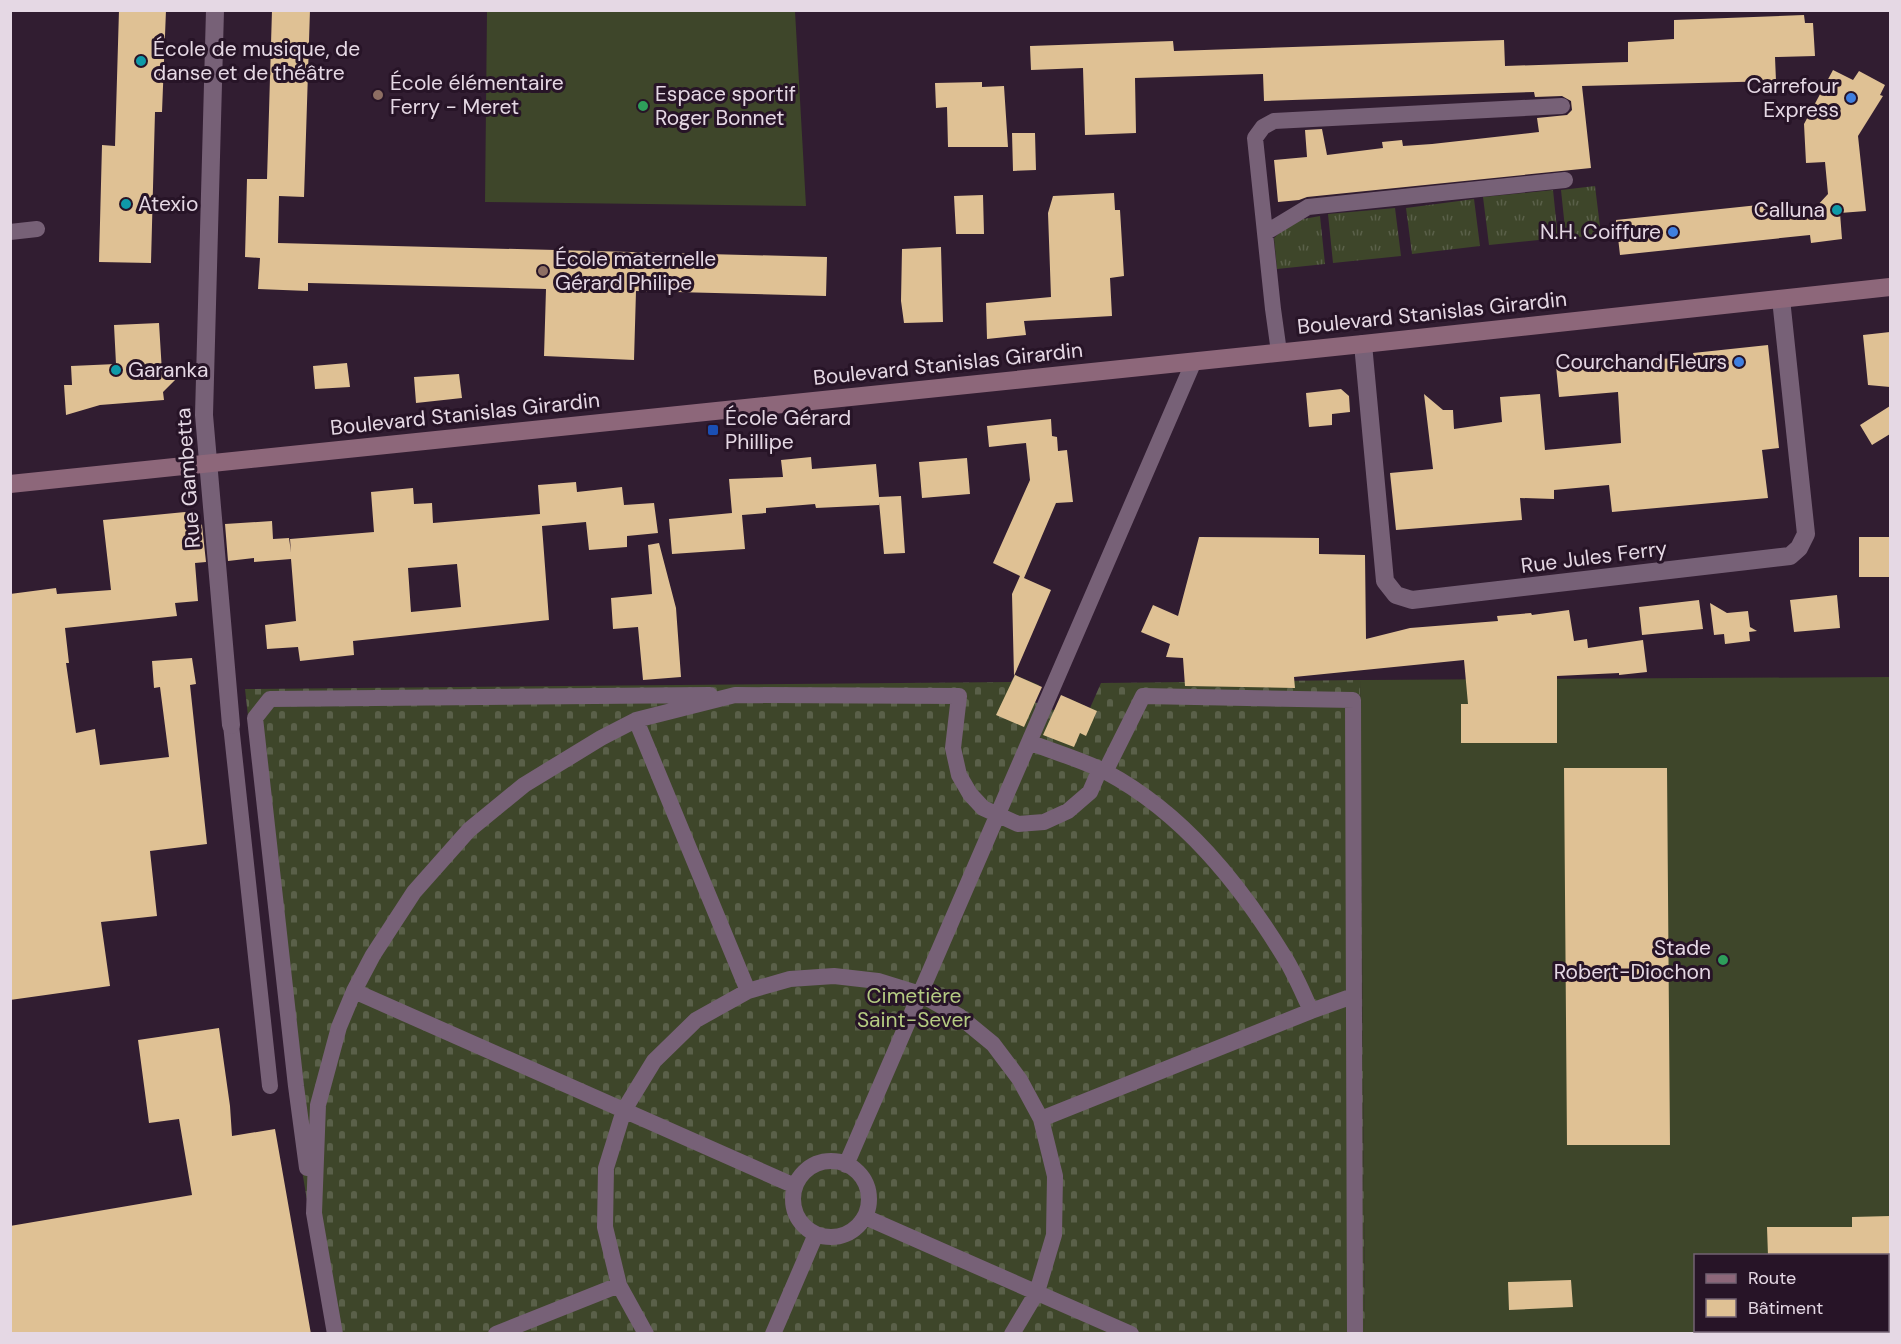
<svg xmlns="http://www.w3.org/2000/svg" width="1901" height="1344" viewBox="0 0 1901 1344" font-family="'DM Sans',sans-serif">
<style>
.grass{fill:url(#grass-tufts)}
.cemetery{fill:url(#cemetery-stones)}
.pitch{fill:#3e462a;fill-rule:evenodd}
.building{fill:#dfc194;fill-rule:evenodd}
.lines{fill:none;stroke-linecap:round;stroke-linejoin:round}
.lane{stroke:#776177;stroke-width:16}
.street{stroke:#776177;stroke-width:18}
.secondary{stroke:#8d677a;stroke-width:18}
.culture-dot{fill:#0f9aa8;stroke:#271427;stroke-width:2}
.education-dot{fill:#8d6e63;stroke:#271427;stroke-width:2}
.shop-dot{fill:#3f7fe0;stroke:#271427;stroke-width:2}
.leisure-dot{fill:#2e9e5b;stroke:#271427;stroke-width:2}
.transit-dot{fill:#1a4fb4;stroke:#271427;stroke-width:2}
.labels{text-anchor:middle;dominant-baseline:central;stroke-width:6;stroke-linejoin:round;paint-order:stroke}
.poi-label{font-size:21px;fill:#e5d8e4;stroke:#271427;text-anchor:start}
.street-label{font-size:21px;fill:#e5d8e4;stroke:#271427}
.park-label{font-size:21px;fill:#b5cb82;stroke:#271427}
</style>
<defs>
<pattern id="grass-tufts" width="24" height="20" patternUnits="userSpaceOnUse" patternTransform="scale(1.5)"><rect width="24" height="20" fill="#3e462a"/><path d="M3 7l-1-3M5 7V3M7 7l1-3M15 17l-1-3M17 17v-4M19 17l1-3" fill="none" stroke="#5a6049"/></pattern>
<pattern id="cemetery-stones" width="16" height="16" patternUnits="userSpaceOnUse" patternTransform="scale(1.5)"><rect width="16" height="16" fill="#3e462a"/><path d="M2 7V4a2 2 0 0 1 4 0v3zM10 15v-3a2 2 0 0 1 4 0v3z" fill="#5a6049"/></pattern>
</defs>
<rect width="100%" height="100%" fill="#311d31"/>
<!-- grass -->
<path class="grass" d="M1595,186L1601,235L1566,238L1561,190Z
M1553,190L1558,238L1489,245L1483,197Z
M1474,199L1480,246L1412,254L1406,208Z
M1395,208L1401,256L1333,263L1328,214Z
M1320,216L1325,264L1277,269L1274,238L1292,221Z"/>
<!-- cemetery -->
<path class="cemetery" d="M1015,675L1039,685L1032,701L1061,713L1068,698L1090,708L1101,683L1360,680L1365,1333H329L290,1098L245,689L1011,682Z"/>
<!-- pitch -->
<path class="pitch" d="M487,11H795L806,206L485,202Z
M1890,677V1333H1365L1360,680ZM1696,1256H1888V1330H1696Z"/>
<!-- building -->
<path class="building" d="M119,10H166L162,112H155L151,263L99,262L102,145L115,146Z
M272,10H310L304,197L279,196L278,243L827,257L826,296L636,291L634,360L544,356L546,289L308,283V291L258,289L260,258L245,257L247,179H267Z
M1804,15L1805,23H1813L1815,56L1775,57L1776,81L1582,86L1591,168L1307,197L1299,200L1278,202L1274,160L1307,157L1305,130L1322,129L1327,155L1383,148L1382,142L1402,140L1403,146L1432,144L1539,132L1537,118L1567,115L1572,110L1571,101L1562,96L1535,97L1534,92L1264,101L1263,74L1135,78L1136,133L1085,135L1083,68L1031,70L1030,46L1173,41L1174,51L1504,40L1505,66L1628,62V42L1674,39V20Z
M1833,70L1853,80L1859,71L1885,85L1880,95L1883,96L1858,136L1866,211L1840,213L1842,239L1811,243L1810,235L1620,255L1616,220L1768,204L1769,215L1816,207L1828,194L1825,162L1806,163L1804,124Z
M982,82V87L1004,86L1008,147H948L947,107L936,108L935,83Z
M1012,133H1035L1036,170L1013,171Z
M1114,193L1115,210H1120L1124,276L1110,278L1112,316L1024,321L1026,335L987,339L986,303L1051,297L1048,213L1053,196Z
M983,195L984,234H956L954,196Z
M941,247L943,322L904,323L901,301L902,249Z
M159,323L162,372L176,379L163,392L164,400L100,405L66,415L64,385H72L71,366L116,364L114,325Z
M1890,332V387L1868,385L1863,335Z
M1768,345L1779,448L1762,450L1768,498L1612,512L1609,485L1554,490V499L1520,498L1522,520L1396,530L1390,473L1433,469L1424,394L1443,410H1453L1454,429L1502,422L1500,397L1540,394L1545,450L1621,443L1618,392L1559,397L1556,366L1588,364V366L1694,356L1693,353Z
M347,363L350,387L315,389L313,366Z
M459,374L462,398L416,403L414,377Z
M1341,389L1349,396L1350,412L1332,414V425L1309,427L1306,393Z
M1890,406V434L1872,445L1860,425Z
M1051,419L1052,436L1057,437L1058,451L1067,450L1073,502L1056,503L1024,578L1051,590L1014,676L1012,594L1020,576L993,563L1030,480L1026,443L989,447L987,426Z
M811,457L812,469L876,464L879,497L901,496L905,553L884,554L879,502V505L816,508L815,504L766,508V513L742,515L745,549L672,554L669,519L732,513L729,479L783,477L781,460Z
M967,458L970,494L922,498L919,462Z
M576,482L577,492L622,487L624,505L654,503L658,533L627,536V547L589,550L586,522L542,526L549,620L353,641L354,655L300,661L298,647L267,649L265,625L296,621L291,559L254,562V558L228,561L225,524L272,521L273,539L289,538L291,552L290,539L374,532L371,492L413,488L414,504L432,503L433,523L540,514L538,485ZM457,564L461,607L411,612L408,568Z
M185,512L202,525L206,562L195,563L198,601L175,603L177,616L65,628L69,663H66L76,733L95,729L100,765L169,757L160,687L154,688L152,661L192,658L196,684L190,685L207,844L150,851L157,916L101,922L110,986L10,1000V594L56,588L57,594L111,590L103,520Z
M1199,537L1319,538V554L1365,555L1366,639L1410,628L1498,621L1497,616L1531,613L1532,615L1569,610L1574,641L1587,639L1588,648L1643,640L1647,672L1619,675V673L1557,676V743H1461V704H1468L1464,660L1294,677L1295,688L1185,686L1183,658L1166,657L1170,644L1141,632L1153,605L1178,616Z
M1859,537H1890V577H1859Z
M659,543L676,608L681,677L643,680L638,627L613,629L611,598L652,594L648,545Z
M1837,595L1840,628L1794,632L1790,600Z
M1699,600L1703,629L1642,635L1639,607Z
M1710,603L1727,613L1748,611L1750,627L1757,631L1749,632L1750,641L1725,644L1724,634L1714,635Z
M1015,675L1042,687L1024,727L996,715Z
M1061,695L1097,711L1086,736L1080,733L1074,747L1043,735Z
M1564,768H1667L1670,1145H1567Z
M219,1028L230,1106L232,1136L275,1129L311,1334H10V1226L192,1195L179,1119L149,1123L138,1040Z
M1890,1216V1255L1768,1256L1767,1227H1852V1217Z
M1571,1280L1573,1307L1509,1310L1508,1282Z"/>
<g class="lines">
<!-- lane -->
<path class="lane" d="M10,232L37,229
M1265,233L1308,207L1565,180
M1279,352L1273,309L1255,138L1263,127L1274,121L1562,106
M636,720L748,991
M231,725L270,1086
M1029,742C1054,752 1082,760 1106,772C1183,813 1240,884 1285,958C1295,974 1303,993 1311,1011
M1105,772L1143,696L1353,700L1355,1334
M354,991L795,1186
M1041,1119L1311,1011L1353,996
M793 1199a38 38 0 1 1 76 0a38 38 0 1 1-76 0Z
M846,1165L1194,361
M307,1168L296,1086L255,718L270,699L710,695
M865,1217L1131,1334
M335,1334L314,1213L318,1105L339,1027L354,991L373,955L414,892L469,830L524,785L601,738L636,720L735,695L959,696L953,748L959,775L970,794L983,808L1018,824L1044,822L1068,811L1090,792L1100,769
M496,1334L619,1285
M646,1334L619,1285L605,1227L606,1168L624,1110L654,1061L696,1020L748,991L790,979L834,976L878,981L920,994L959,1016L993,1044L1020,1080L1041,1119L1055,1176L1054,1235L1037,1292L1012,1334
M773,1334L816,1234"/>
<!-- street -->
<path class="street" d="M215,10L204,415L231,725
M1363,344L1385,581L1396,595L1412,600L1790,556L1799,548L1806,534L1781,299"/>
<!-- secondary -->
<path class="secondary" d="M10,484L1363,344L1890,287"/>
</g>
<!-- markers -->
<g class="culture-dot">
<circle cx="141" cy="61" r="6"/>
<circle cx="126" cy="204" r="6"/>
<circle cx="1837" cy="210" r="6"/>
<circle cx="116" cy="370" r="6"/>
</g>
<g class="education-dot">
<circle cx="378" cy="95" r="6"/>
<circle cx="543" cy="271" r="6"/>
</g>
<g class="shop-dot">
<circle cx="1851" cy="98" r="6"/>
<circle cx="1673" cy="232" r="6"/>
<circle cx="1739" cy="362" r="6"/>
</g>
<g class="leisure-dot">
<circle cx="643" cy="106" r="6"/>
<circle cx="1723" cy="960" r="6"/>
</g>
<rect class="transit-dot" x="707" y="424" width="12" height="12" rx="3"/>
<g class="labels">
<!-- poi labels -->
<g class="poi-label">
<text x="153" y="49">École de musique, de<tspan x="153" dy="24">danse et de théâtre</tspan></text>
<text x="390" y="83">École élémentaire<tspan x="390" dy="24">Ferry - Meret</tspan></text>
<text x="1839" y="86" text-anchor="end">Carrefour<tspan x="1839" dy="24">Express</tspan></text>
<text x="655" y="94">Espace sportif<tspan x="655" dy="24">Roger Bonnet</tspan></text>
<text x="138" y="204">Atexio</text>
<text x="1825" y="210" text-anchor="end">Calluna</text>
<text x="1661" y="232" text-anchor="end">N.H. Coiffure</text>
<text x="555" y="259">École maternelle<tspan x="555" dy="24">Gérard Philipe</tspan></text>
<text x="1727" y="362" text-anchor="end">Courchand Fleurs</text>
<text x="128" y="370">Garanka</text>
<text x="725" y="418">École Gérard<tspan x="725" dy="24">Phillipe</tspan></text>
<text x="1711" y="948" text-anchor="end">Stade<tspan x="1711" dy="24">Robert-Diochon</tspan></text>
</g>
<!-- street labels -->
<g class="street-label">
<text transform="translate(1432 313) rotate(-6)">Boulevard Stanislas Girardin</text>
<text transform="translate(948 364) rotate(-6)">Boulevard Stanislas Girardin</text>
<text transform="translate(465 414) rotate(-6)">Boulevard Stanislas Girardin</text>
<text transform="translate(188 478) rotate(-94)">Rue Gambetta</text>
<text transform="translate(1594 557) rotate(-7)">Rue Jules Ferry</text>
</g>
<!-- park labels -->
<g class="park-label">
<text x="914" y="996">Cimetière<tspan x="914" dy="24">Saint-Sever</tspan></text>
</g>
</g>
<!-- border -->
<rect width="1901" height="1344" fill="none" stroke="#e5d8e4" stroke-width="24"/>
<!-- legend -->
<rect x="1694" y="1254" width="195" height="78" fill="#271427" stroke="#736273" stroke-width="1.5"/>
<rect x="1706" y="1274" width="30" height="9" fill="#8d677a" stroke="#736273" stroke-width="1.5"/>
<text x="1748" y="1284" font-size="18" fill="#e5d8e4">Route</text>
<rect x="1706" y="1299" width="30" height="18" fill="#dfc194" stroke="#736273" stroke-width="1.5"/>
<text x="1748" y="1314" font-size="18" fill="#e5d8e4">Bâtiment</text>
</svg>
